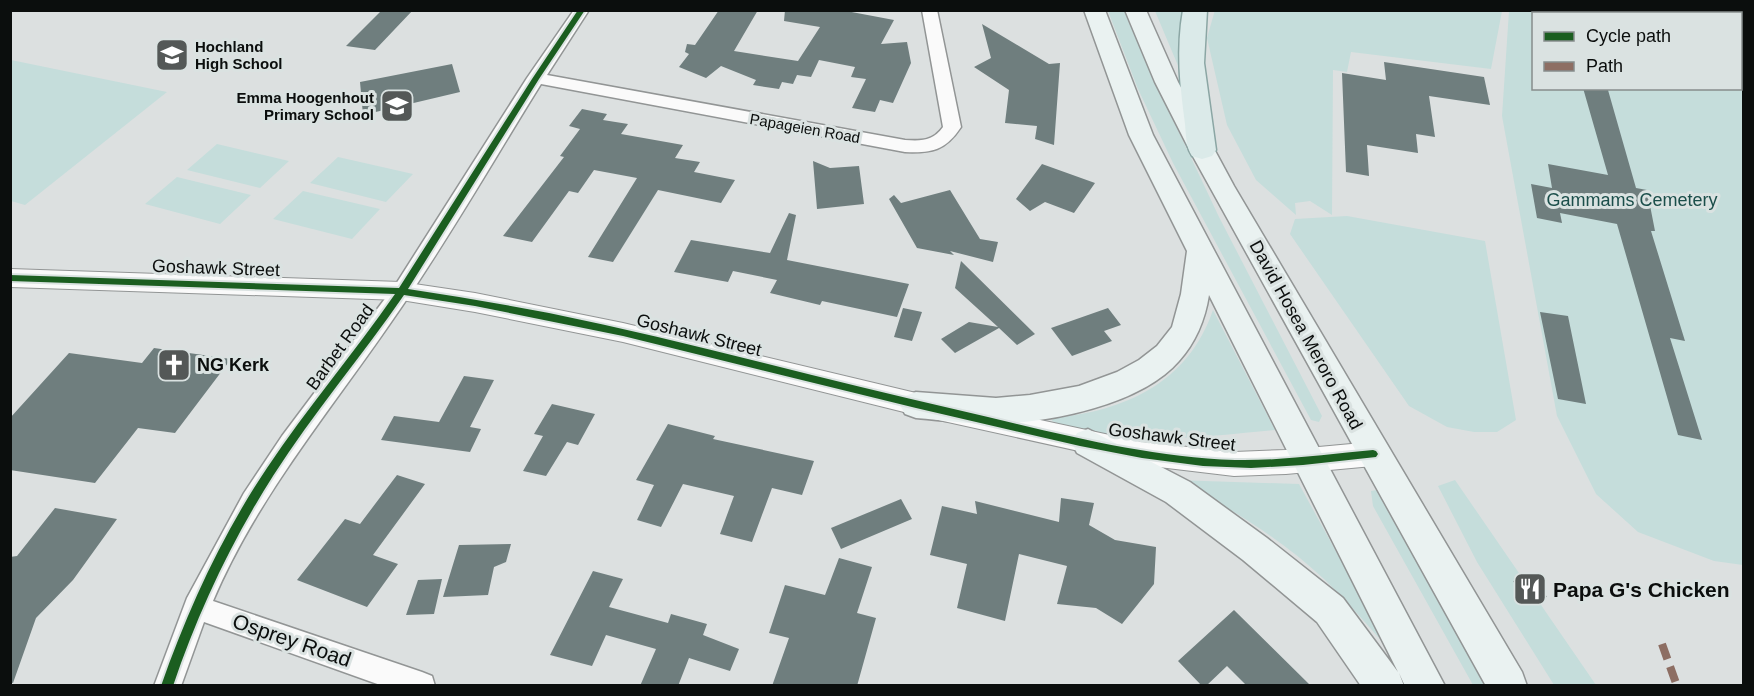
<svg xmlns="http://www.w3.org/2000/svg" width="1754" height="696" viewBox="0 0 1754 696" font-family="Arial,sans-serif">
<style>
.green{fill:#c5dddb;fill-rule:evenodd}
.building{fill:#6f7e7e}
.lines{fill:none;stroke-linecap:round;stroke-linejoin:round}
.minor-casing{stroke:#929595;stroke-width:3}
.tertiary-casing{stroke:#929595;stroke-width:2}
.secondary-casing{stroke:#929595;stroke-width:3}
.primary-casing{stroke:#8ba6a4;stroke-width:3}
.minor{fill:#fafafa;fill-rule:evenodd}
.tertiary{fill:#fafafa;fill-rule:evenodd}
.secondary{fill:#eaf2f1;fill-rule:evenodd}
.primary{fill:#dbeae9;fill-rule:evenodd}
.quiet{stroke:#8d6e63;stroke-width:8;stroke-dasharray:16 8;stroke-linecap:butt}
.cycleway-casing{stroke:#dae2e1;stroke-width:4}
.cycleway{fill:#1b5e20;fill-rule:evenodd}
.labels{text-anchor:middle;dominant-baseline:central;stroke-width:6;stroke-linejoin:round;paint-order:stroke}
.far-poi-label{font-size:15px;font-weight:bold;fill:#0b0e0d;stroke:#dae2e1;text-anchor:start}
.far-street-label{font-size:15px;fill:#0b0e0d;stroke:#dae2e1}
.park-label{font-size:18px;fill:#1b4e4a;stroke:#dae2e1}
.street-label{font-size:18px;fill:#0b0e0d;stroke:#dae2e1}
.poi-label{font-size:18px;font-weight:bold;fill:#0b0e0d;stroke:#dae2e1;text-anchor:start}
.near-poi-label{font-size:21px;font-weight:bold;fill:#0b0e0d;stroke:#dae2e1;text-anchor:start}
.near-street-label{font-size:21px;fill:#0b0e0d;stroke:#dae2e1}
</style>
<rect width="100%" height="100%" fill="#dce0e0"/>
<!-- green -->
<path class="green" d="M1215,10H1502V11L1491,69L1351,52L1347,72L1333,70L1332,215L1310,201L1295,203L1296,215L1256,180L1227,125L1207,38Z
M1108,11H1125L1152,75L1219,217L1322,416L1319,422L1311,420L1173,163L1138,89Z
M1155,11H1184L1179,68Z
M1509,11H1743V565L1714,561L1638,532L1596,494L1557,416L1502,116ZM1534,14H1740V88H1534Z
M11,60L167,92L25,205L11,201Z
M217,144L289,161L260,188L187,170Z
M338,157L413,174L386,202L310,183Z
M177,177L251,195L220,224L145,204Z
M303,191L380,209L352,239L273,219Z
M1347,216L1485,241L1516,420L1497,432H1474L1447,427L1409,406L1290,234L1295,219Z
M1213,310L1275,430C1211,436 1113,449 1052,421L1053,418C1125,411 1188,383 1213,310Z
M1174,480L1299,484L1390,650C1368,626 1347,601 1324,579C1280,538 1228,506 1174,480Z
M1455,480L1596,685H1554L1477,562L1438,486Z
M1377,490L1490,685H1473L1373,506L1371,491Z"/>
<!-- building -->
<path class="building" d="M382,10H413L375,50L346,46Z
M719,10H758L734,51L798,61L820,27L784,21L785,10H841L894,20L881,44L907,42L911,63L893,103L880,100L875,112L852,108L866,79L851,77L855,67L819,60L811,77L797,75L793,84L782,82L779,89L753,85L756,80L721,66L706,78L679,67L689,54L685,52L687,44L695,45Z
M982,24L1049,64L1060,63L1054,145L1035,139L1037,126L1005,123L1009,90L974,67L991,58Z
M1384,62L1484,77L1490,105L1429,96L1435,137L1416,134L1418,153L1367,145L1369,176L1346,172L1342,73L1386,80Z
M452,64L460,92L363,115L360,82Z
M1583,88L1608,90L1636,188L1647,190L1655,231H1651L1685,341L1670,338L1702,440L1678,435L1617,224L1560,213L1562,223L1537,218L1531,184L1552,188L1548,164L1608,175Z
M582,109L607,114L603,120L628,124L621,134L683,145L675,158L700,162L694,172L735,180L721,203L658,190L613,262L588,257L637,178L594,170L578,193L569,191L532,242L503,236L564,157L560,156L580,129L569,126Z
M813,161L830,168L859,166L864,204L817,209Z
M1042,164L1095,183L1074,213L1045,202L1030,211L1016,199Z
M950,190L980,239L998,242L993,262L950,251L954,255L917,248L889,199L894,195L901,203Z
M789,213L796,215L787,260L909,284L897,317L822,301L820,305L770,293L777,280L733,271L728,282L674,272L691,240L770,253Z
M961,261L1035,334L1017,345L999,328L955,353L941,339L969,322L998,327L955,288Z
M903,308L922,312L912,341L894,337Z
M1108,308L1121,325L1104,331L1112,341L1072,356L1051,328Z
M1540,312L1568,316L1586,404L1558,399Z
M154,348L231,359L175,433L138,428L95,483L10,470V418L69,353L142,363Z
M464,376L494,380L470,427L481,429L470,452L381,440L394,416L439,422Z
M552,404L595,414L578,445L567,442L546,476L523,471L543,436L534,434Z
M668,424L715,436L713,439L814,461L802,495L772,488L752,542L720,534L734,496L683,484L661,527L637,520L654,485L636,480Z
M397,475L425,484L373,555L398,564L367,607L297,580L345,519L360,524Z
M1061,498L1094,503L1089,525L1115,540L1156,547L1154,584L1122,624L1096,608L1057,604L1067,566L1019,554L1005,621L957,608L967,564L930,555L942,506L977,514L975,501L1059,522Z
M901,499L912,519L841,549L831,528Z
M55,508L117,519L73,580L36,618L13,683L10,682V557L17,556Z
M511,544L506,562L494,567L488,595L443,597L459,545Z
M839,558L872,567L857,613L876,618L857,686H772L789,638L769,633L785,585L825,595Z
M593,571L623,579L609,607L668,623L671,614L707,624L703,635L739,649L730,671L689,658L678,686H640L656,649L606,635L592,666L550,655Z
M1535,578L1547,597L1526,600L1513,581Z
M442,579L434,614L406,615L418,580Z
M1234,610L1311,686H1247L1227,666L1206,686H1202L1178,661Z"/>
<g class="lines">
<defs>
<path id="minor" d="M574,10H589L547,75L905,140C922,141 933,141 943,127L922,10H937L961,127C945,151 932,153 905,152L541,84C493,161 448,240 396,315C332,409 258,495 213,601L422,672L432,676L435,686H383L204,622L181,686H154L187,598L244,493L282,436L396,284L527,78Z"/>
<path id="tertiary" d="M10,269L401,282L475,293L623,323L916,393L1142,442L1234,452L1286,450L1373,442L1383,446L1387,454L1383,462L1373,466L1286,474L1234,476L1142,465L916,415L623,342L475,312L401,300L10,287Z"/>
<path id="secondary" d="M1084,10H1105L1153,135L1445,686H1405L1399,673L1404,686H1361L1317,622L1243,560L1166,502L1077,453L1072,443L1077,433L1088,429L1190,482L1267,538L1343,598L1398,672L1209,295C1205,320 1196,342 1179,361C1141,405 1049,423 993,424C967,424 942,420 916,418L905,414L900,405L905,396L916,392L996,398L1030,395L1079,386L1117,372L1139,360L1157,346L1172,327L1181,294L1187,251L1129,135Z
M1125,10H1146L1178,82L1234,186L1522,672L1527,686H1486L1190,151L1155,82Z"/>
<path id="primary" d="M1183,10H1207L1204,63L1216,150L1212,156L1202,159L1192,156C1186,147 1186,135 1185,124C1180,86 1176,49 1183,10Z"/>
</defs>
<!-- minor casing -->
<use href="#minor" class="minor-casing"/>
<!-- tertiary casing -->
<use href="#tertiary" class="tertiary-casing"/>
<!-- secondary casing -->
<use href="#secondary" class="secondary-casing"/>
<!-- primary casing -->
<use href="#primary" class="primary-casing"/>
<!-- minor -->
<use href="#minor" class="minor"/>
<!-- tertiary -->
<use href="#tertiary" class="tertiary"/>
<!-- secondary -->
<use href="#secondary" class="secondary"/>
<!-- primary -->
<use href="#primary" class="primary"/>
<!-- quiet -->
<path class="quiet" d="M1662,644L1677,686"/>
<defs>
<path id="cycleway" d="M578,10H585L539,79L408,289C455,296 502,304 549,313C686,341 821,379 958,410C1049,431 1142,457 1235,460C1281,461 1327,454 1373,450L1376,451L1378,454L1376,457L1303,465L1251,468L1203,466L1142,458L1080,446L916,408L623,336L475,306L404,295C362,356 313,413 273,476C231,542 198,612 173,686H161C188,609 222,535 267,468C307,408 354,353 395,294L10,281V275L399,288L532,79Z"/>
</defs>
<!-- cycleway casing -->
<use href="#cycleway" class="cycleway-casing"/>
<!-- cycleway -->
<use href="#cycleway" class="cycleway"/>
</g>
<!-- icons -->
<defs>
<symbol id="school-square" viewBox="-11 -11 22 22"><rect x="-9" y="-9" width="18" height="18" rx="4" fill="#545857" stroke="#dae2e1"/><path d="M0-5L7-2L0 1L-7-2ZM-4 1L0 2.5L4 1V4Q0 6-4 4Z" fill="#fff"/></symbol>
<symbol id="church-square" viewBox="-11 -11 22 22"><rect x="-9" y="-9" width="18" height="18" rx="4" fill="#545857" stroke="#dae2e1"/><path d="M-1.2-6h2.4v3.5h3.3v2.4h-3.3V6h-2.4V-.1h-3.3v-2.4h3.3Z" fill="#fff"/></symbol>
<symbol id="restaurant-square" viewBox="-11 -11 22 22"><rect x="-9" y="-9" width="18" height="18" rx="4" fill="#545857" stroke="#dae2e1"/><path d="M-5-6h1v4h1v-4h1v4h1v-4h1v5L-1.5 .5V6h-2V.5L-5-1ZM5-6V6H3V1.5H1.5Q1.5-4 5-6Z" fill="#fff"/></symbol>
</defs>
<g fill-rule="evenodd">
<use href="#school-square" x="153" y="36" width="38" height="38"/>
<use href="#school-square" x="378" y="87" width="38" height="38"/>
<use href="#church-square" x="155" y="346" width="38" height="38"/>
<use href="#restaurant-square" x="1511" y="570" width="38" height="38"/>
</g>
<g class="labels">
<!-- far-poi labels -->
<g class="far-poi-label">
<text x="195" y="46">Hochland<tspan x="195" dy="17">High School</tspan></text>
<text x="374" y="97" text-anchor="end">Emma Hoogenhout<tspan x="374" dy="17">Primary School</tspan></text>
</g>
<!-- far-street labels -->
<g class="far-street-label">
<text transform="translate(805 128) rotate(10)">Papageien Road</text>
</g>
<!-- park labels -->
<g class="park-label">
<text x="1632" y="200">Gammams Cemetery</text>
</g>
<!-- street labels -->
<g class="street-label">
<text transform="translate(216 268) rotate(2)">Goshawk Street</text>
<text transform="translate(699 335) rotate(14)">Goshawk Street</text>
<text transform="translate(1306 335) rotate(61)">David Hosea Meroro Road</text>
<text transform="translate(340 347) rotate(-54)">Barbet Road</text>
<text transform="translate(1172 437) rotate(7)">Goshawk Street</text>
</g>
<!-- poi labels -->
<g class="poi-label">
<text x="197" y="365">NG Kerk</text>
</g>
<!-- near-poi labels -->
<g class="near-poi-label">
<text x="1553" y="589">Papa G's Chicken</text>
</g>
<!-- near-street labels -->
<g class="near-street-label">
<text transform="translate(292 640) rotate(19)">Osprey Road</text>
</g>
</g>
<!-- border -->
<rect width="1754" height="696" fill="none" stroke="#0b0e0d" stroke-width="24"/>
<!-- legend -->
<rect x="1532" y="12" width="210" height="78" fill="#dae2e1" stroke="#878d8c" stroke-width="1.5"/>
<rect x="1544" y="32" width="30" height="9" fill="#1b5e20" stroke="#878d8c" stroke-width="1.5"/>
<text x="1586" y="42" font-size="18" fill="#0b0e0d">Cycle path</text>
<rect x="1544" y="62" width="30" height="9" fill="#8d6e63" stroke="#878d8c" stroke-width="1.5"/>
<text x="1586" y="72" font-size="18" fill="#0b0e0d">Path</text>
</svg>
